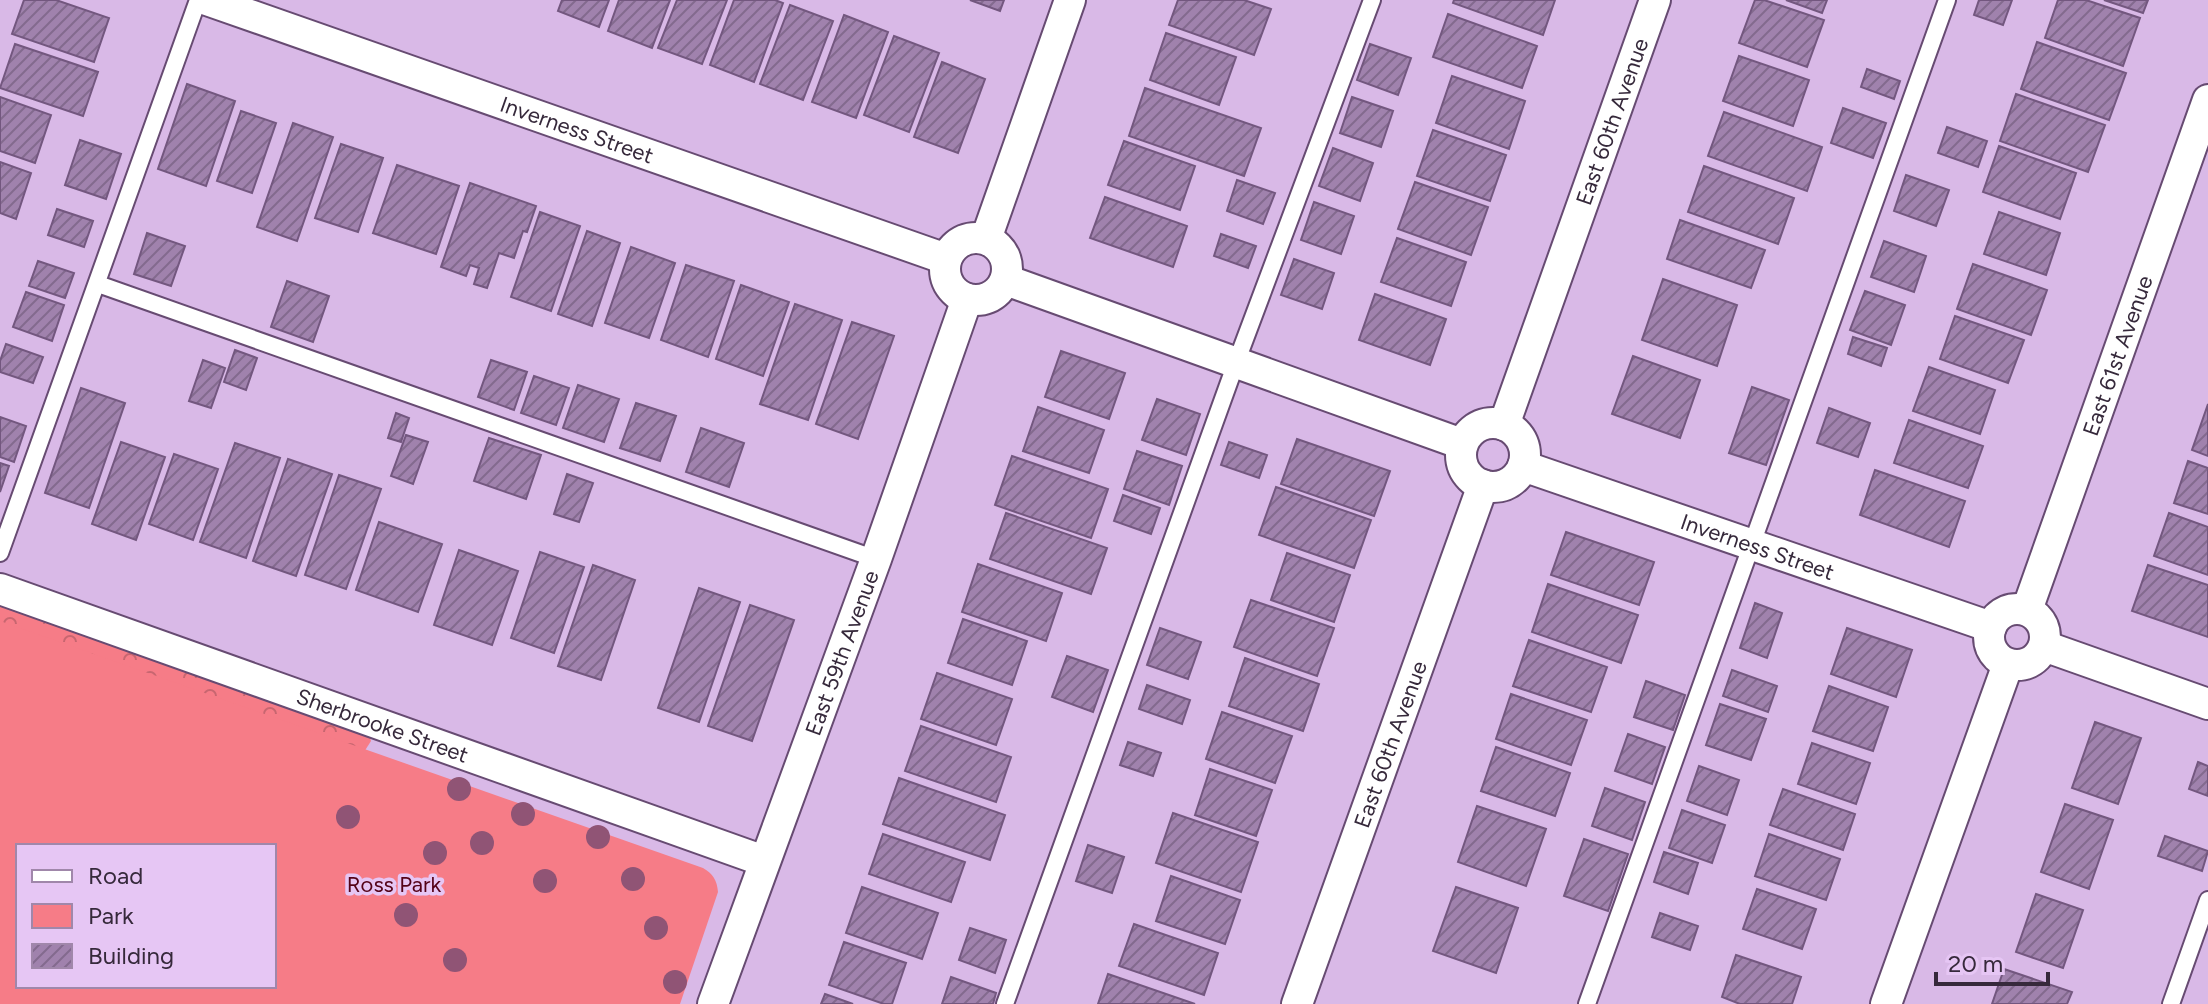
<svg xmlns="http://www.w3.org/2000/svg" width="2208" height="1004" viewBox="0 0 2208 1004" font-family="Figtree,sans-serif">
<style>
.forest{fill:url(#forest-crowns)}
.green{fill:#f67c87;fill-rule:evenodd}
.building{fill:url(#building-hatch);stroke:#73577f;stroke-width:2}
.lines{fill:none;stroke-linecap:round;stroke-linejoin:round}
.service-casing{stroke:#674b72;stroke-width:20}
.minor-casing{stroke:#674b72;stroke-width:34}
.service{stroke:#fff;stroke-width:16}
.minor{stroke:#fff;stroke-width:30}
.tree{fill:#905475}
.labels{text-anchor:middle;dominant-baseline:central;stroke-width:7;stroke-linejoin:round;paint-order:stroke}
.street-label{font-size:22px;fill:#36293b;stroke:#e6c6f4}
.park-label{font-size:22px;fill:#540217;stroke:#e6c6f4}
</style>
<defs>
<pattern id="forest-crowns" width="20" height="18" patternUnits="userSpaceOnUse" patternTransform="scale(2)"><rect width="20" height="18" fill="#f67c87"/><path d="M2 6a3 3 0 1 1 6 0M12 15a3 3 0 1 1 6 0" fill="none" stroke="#c86670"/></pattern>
<pattern id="building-hatch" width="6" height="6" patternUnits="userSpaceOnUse" patternTransform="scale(2)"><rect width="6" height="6" fill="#a082ad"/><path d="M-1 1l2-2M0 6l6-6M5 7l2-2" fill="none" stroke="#836a8e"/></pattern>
</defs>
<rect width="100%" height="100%" fill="#d9b9e7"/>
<!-- forest -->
<path class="forest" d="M0,587L367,727L371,741L359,760L0,662Z"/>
<!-- green -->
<path class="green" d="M0,621L703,868C713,874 717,880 718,892L680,1004H0ZM274,846V986H18V846Z"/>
<!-- building -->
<path class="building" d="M24,0H56L109,18L94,62L12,34Z
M562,0H609L599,27L558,11Z
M619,0H670L652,48L608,31Z
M677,0H727L702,64L658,48Z
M734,0H775L783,3L754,82L710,65Z
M970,0H1004L1000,11Z
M1178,0H1244L1271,9L1254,55L1169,25Z
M1454,0H1555L1543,35L1453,3Z
M1755,0H1764L1824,20L1807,67L1739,43Z
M1786,0H1827L1822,13Z
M1979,0H2012L2003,25L1974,15Z
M2058,0H2086L2140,18L2123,66L2045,38Z
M2104,0H2148L2143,13Z
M790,5L833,21L803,100L760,84Z
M1448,14L1537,46L1522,88L1433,57Z
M844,15L888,32L856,118L812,102Z
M1166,33L1236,57L1219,105L1150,80Z
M894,36L939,53L909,132L864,115Z
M2037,42L2126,73L2109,120L2021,89Z
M15,44L98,72L83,116L0,88Z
M1370,44L1411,58L1398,95L1357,80Z
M1739,56L1809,80L1793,126L1723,101Z
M942,62L985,79L958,153L914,137Z
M1867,69L1900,81L1894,99L1861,87Z
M1452,76L1525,101L1509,149L1436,123Z
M187,84L235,101L206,186L158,169Z
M1145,88L1261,128L1244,176L1129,136Z
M2016,94L2105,125L2088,172L2000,141Z
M0,97L51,115L35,163L0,151Z
M1352,97L1393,111L1381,147L1340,133Z
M1843,108L1886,123L1873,158L1831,143Z
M241,111L276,123L252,193L217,181Z
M1724,112L1822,147L1807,191L1708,156Z
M293,123L333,137L297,241L257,227Z
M1947,127L1987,141L1978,167L1938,153Z
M1433,130L1506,155L1490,201L1417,176Z
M80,140L121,154L106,199L65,185Z
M1124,141L1195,166L1180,210L1108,185Z
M341,144L383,158L358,232L315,218Z
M1999,146L2076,173L2060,219L1983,192Z
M1333,148L1373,163L1360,201L1319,186Z
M0,162L31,173L16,219L0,213Z
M397,165L459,186L436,254L373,233Z
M1704,166L1794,198L1778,244L1688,212Z
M1906,175L1949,190L1936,226L1894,211Z
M1237,180L1275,193L1263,224L1227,211Z
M1415,182L1488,207L1471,255L1398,229Z
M470,183L536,206L527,232L523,231L514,258L499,253L487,288L474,284L479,268L470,265L466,276L441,267Z
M1105,197L1187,226L1173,267L1090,238Z
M1314,202L1354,216L1341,254L1301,240Z
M57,209L93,221L84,247L48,235Z
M540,212L580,226L551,311L511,297Z
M1999,212L2060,233L2046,275L1984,254Z
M1680,220L1765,250L1751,288L1667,259Z
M587,231L620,243L592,326L558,314Z
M147,233L185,246L171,286L134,274Z
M1221,234L1256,246L1248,268L1214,256Z
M1397,238L1466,262L1451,306L1381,282Z
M1884,241L1926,256L1914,292L1871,277Z
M631,247L675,263L649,338L605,323Z
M1294,259L1334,273L1322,309L1281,295Z
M38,261L74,273L65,298L29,286Z
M1973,264L2047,290L2031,335L1957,309Z
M686,265L734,281L708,357L661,340Z
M1663,279L1737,305L1717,366L1642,340Z
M287,281L329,296L313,342L271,327Z
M741,285L789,302L763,376L716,359Z
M1865,291L1905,305L1891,345L1850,330Z
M26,292L64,305L52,341L13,327Z
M1375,294L1446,319L1430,365L1359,340Z
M795,304L842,320L808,420L760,404Z
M1955,316L2024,340L2008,383L1940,359Z
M852,322L894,336L858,439L816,424Z
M1853,337L1887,348L1881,366L1848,354Z
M6,344L43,357L33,383L0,372V361Z
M235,350L257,358L246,390L224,382Z
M1061,351L1125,373L1109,419L1045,397Z
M1633,356L1700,380L1680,438L1612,414Z
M203,360L225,368L211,408L189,401Z
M491,360L527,372L514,410L478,397Z
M1929,367L1995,390L1980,434L1913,411Z
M534,376L569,388L556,425L521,413Z
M578,385L619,399L604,442L563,428Z
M1752,387L1789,400L1766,465L1729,453Z
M81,388L125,403L89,508L45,493Z
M1157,399L1200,414L1186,455L1142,440Z
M636,403L676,416L660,461L620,448Z
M2208,404V456L2192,450Z
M1038,407L1104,430L1089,473L1023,451Z
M1829,408L1870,423L1858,457L1817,443Z
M396,413L409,418L401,442L388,438Z
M0,417L26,426L14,462L0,457Z
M1909,420L1983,446L1968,488L1894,463Z
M701,428L744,443L729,487L686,472Z
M406,435L428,442L413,484L391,476Z
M489,438L541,455L526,499L474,481Z
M1297,439L1390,471L1374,516L1281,484Z
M121,442L165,457L136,540L92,524Z
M1229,442L1267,455L1259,478L1221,465Z
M235,443L280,458L246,558L200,542Z
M1137,451L1182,466L1169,505L1124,489Z
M174,454L218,469L193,540L149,524Z
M1012,456L1108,489L1091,538L995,505Z
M288,459L332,474L296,576L253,561Z
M2188,461L2208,468V514L2174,503Z
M0,463L9,466L0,492Z
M1875,470L1965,501L1949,547L1860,515Z
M567,474L593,483L579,522L554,514Z
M339,475L381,489L346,589L305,575Z
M1276,487L1371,520L1354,568L1259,535Z
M1123,495L1160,508L1151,534L1114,521Z
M1006,513L1107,548L1091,594L990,559Z
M2169,513L2208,527V575L2154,556Z
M379,522L442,544L418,612L356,590Z
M1566,532L1654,562L1639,605L1551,575Z
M459,550L518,571L492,645L434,625Z
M540,552L584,567L554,653L511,638Z
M1287,553L1350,575L1334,622L1271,600Z
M978,564L1062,593L1046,641L962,612Z
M593,565L635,580L601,680L558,666Z
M2148,565L2208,585V637L2132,611Z
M1548,584L1638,615L1621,663L1532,632Z
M699,588L740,602L699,722L658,708Z
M1251,600L1334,628L1317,676L1234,647Z
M1755,603L1782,613L1767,658L1740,648Z
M750,605L794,620L752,741L708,726Z
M963,619L1027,641L1012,685L948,663Z
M1160,628L1201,642L1188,679L1147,665Z
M1847,628L1912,650L1896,697L1831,674Z
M1529,640L1607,667L1591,712L1513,686Z
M1067,656L1108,670L1093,712L1052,697Z
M1245,658L1319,684L1303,731L1229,706Z
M1732,670L1777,686L1768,712L1723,696Z
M937,673L1012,699L996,745L921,719Z
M1646,681L1685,695L1673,730L1634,717Z
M1147,685L1190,700L1182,724L1139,709Z
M1829,686L1888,707L1873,751L1813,731Z
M1511,694L1587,720L1571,765L1496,739Z
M1720,704L1766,719L1751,760L1706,745Z
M1222,712L1292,736L1275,783L1206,759Z
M2095,722L2141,738L2118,804L2072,788Z
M921,726L1011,757L996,802L905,771Z
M1628,734L1665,747L1652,784L1615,771Z
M1128,742L1161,753L1153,776L1120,765Z
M1812,743L1870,763L1856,804L1798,784Z
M1496,747L1570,773L1555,816L1481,791Z
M2198,762L2208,766V796L2189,789Z
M1699,766L1739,780L1727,815L1687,801Z
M1210,769L1272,790L1256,836L1195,815Z
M899,778L1005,815L990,860L883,824Z
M1605,788L1645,802L1632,840L1592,826Z
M1783,789L1855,814L1843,850L1770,825Z
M2065,804L2113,820L2089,889L2041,872Z
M1477,806L1546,829L1526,886L1458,862Z
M1682,810L1725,825L1712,863L1669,848Z
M1173,813L1258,842L1241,892L1156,863Z
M883,834L965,862L951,902L869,874Z
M1769,834L1840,859L1826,900L1755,876Z
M2165,836L2208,851L2202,871L2158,856Z
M1584,839L1628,854L1608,911L1564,896Z
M1088,845L1124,857L1112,893L1076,881Z
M1664,852L1698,863L1688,894L1654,882Z
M1171,876L1240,900L1225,944L1156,921Z
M862,887L938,913L922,959L846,933Z
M1456,887L1518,908L1496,973L1433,951Z
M1757,889L1816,909L1802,949L1743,929Z
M2036,894L2083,910L2063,968L2016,952Z
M1660,913L1698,926L1690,950L1652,937Z
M1134,924L1218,953L1204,995L1119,966Z
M970,928L1006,940L995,973L959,960Z
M844,942L906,963L892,1004H884L829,985Z
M1736,955L1801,977L1792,1004H1740L1722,997Z
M2004,969L2072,992L2067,1004H1992Z
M1108,974L1195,1004H1098Z
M951,977L996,993L993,1004H942Z
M825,994L853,1004H821Z"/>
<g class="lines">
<defs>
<path id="service" d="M98,284L876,559
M0,553L198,0
M1005,1004L1236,363L1372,0
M1587,1004L1947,0
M2171,1004L2208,900"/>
<g id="minor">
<path id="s1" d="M207,0L946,259"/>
<circle cx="976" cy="269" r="31"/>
<path d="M986,239L1070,0"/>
<path d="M1006,280L1462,444"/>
<circle cx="1493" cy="455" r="32"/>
<path id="s2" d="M1504,425L1655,0"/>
<path id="s3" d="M1523,466L1991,627"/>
<path id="s4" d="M0,589L764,861"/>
<circle cx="2017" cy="637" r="28"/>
<path id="s5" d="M2027,610L2208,100"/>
<path d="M2044,646L2208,704"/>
<path id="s6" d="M713,1004L876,559L967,299"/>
<path id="s7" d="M1297,1004L1483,485"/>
<path d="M1886,1004L2008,664"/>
</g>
</defs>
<!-- service casing -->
<use href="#service" class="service-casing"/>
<!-- minor casing -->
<use href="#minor" class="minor-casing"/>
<!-- service -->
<use href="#service" class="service"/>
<!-- minor -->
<use href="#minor" class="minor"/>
</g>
<!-- trees -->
<g class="tree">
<circle cx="459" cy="789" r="12"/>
<circle cx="523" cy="814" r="12"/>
<circle cx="348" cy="817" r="12"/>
<circle cx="598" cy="837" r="12"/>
<circle cx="482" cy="843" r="12"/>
<circle cx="435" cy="853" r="12"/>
<circle cx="633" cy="879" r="12"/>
<circle cx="545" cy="881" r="12"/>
<circle cx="406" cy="915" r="12"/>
<circle cx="656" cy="928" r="12"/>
<circle cx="455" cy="960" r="12"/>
<circle cx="675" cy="982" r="12"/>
</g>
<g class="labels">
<!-- street labels -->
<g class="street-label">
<text stroke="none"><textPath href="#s2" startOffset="322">East 60th Avenue</textPath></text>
<text stroke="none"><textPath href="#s1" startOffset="392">Inverness Street</textPath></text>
<text stroke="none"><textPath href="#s5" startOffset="270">East 61st Avenue</textPath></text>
<text stroke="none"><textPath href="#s3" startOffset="248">Inverness Street</textPath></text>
<text stroke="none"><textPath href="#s6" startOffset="374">East 59th Avenue</textPath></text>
<text stroke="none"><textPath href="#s4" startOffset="406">Sherbrooke Street</textPath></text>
<text stroke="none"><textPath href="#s7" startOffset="276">East 60th Avenue</textPath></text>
</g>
<!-- park labels -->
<g class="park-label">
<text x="394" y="884">Ross Park</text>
</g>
</g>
<!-- legend -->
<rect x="16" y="844" width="260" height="144" fill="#e6c6f4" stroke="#a087aa" stroke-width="2"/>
<rect x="32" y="870" width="40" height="12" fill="#ffffff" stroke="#a087aa" stroke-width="2"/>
<text x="88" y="884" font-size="24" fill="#36293b">Road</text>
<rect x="32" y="904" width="40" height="24" fill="#f67c87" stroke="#a087aa" stroke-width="2"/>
<text x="88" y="924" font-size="24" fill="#36293b">Park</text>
<rect x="32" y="944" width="40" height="24" fill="url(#building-hatch)" stroke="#a087aa" stroke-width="2"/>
<text x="88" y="964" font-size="24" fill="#36293b">Building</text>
<!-- scale -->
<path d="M1936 972v12h112v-12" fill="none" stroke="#36293b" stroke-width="4"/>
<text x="1948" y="972" font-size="24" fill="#36293b" stroke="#e6c6f4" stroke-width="6" paint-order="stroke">20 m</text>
</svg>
